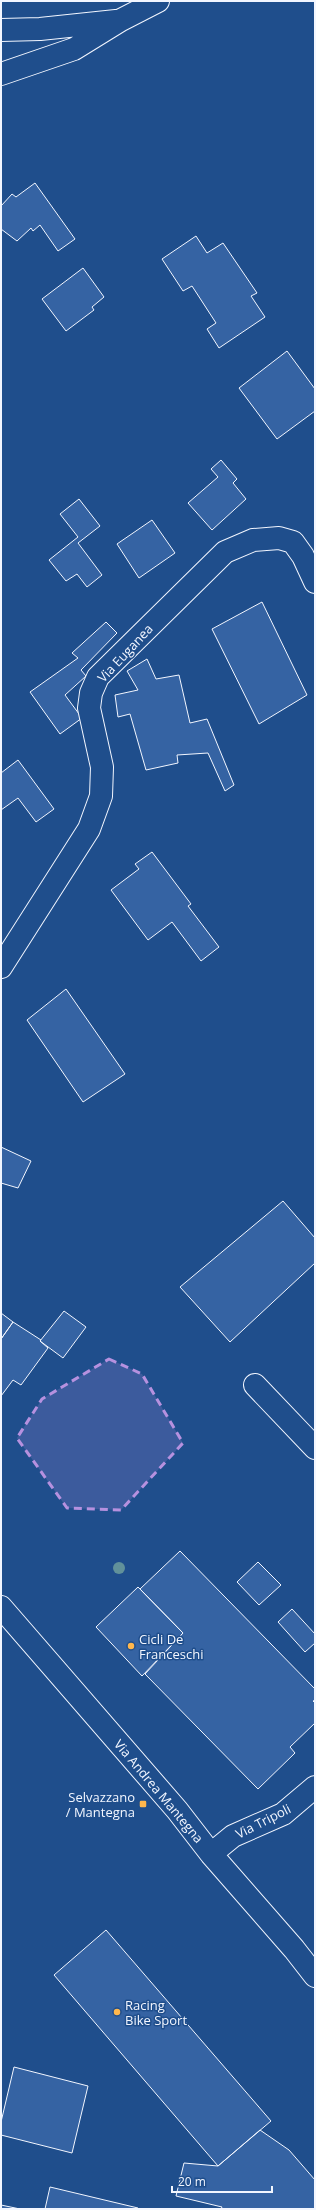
<svg xmlns="http://www.w3.org/2000/svg" width="316" height="2210" viewBox="0 0 316 2210" font-family="'Open Sans',sans-serif">
<style>
.building{fill:#3563a3;stroke:#f2f6ff}
.lines{fill:none;stroke-linecap:round;stroke-linejoin:round}
.minor-casing{stroke:#f2f6ff;stroke-width:24}
.major-casing{stroke:#f2f6ff;stroke-width:24}
.minor{stroke:#1f4e8c;stroke-width:22}
.major{stroke:#1f4e8c;stroke-width:22}
.tree{fill:#61919a}
.marked{fill:#b691df;fill-opacity:0.2;stroke:#b691df;stroke-width:3;stroke-dasharray:8 5;stroke-linejoin:round}
.poi-dot{fill:#ffb74d;stroke:#1f4e8c;stroke-width:1.5}
.labels{text-anchor:middle;dominant-baseline:central;stroke-width:3;stroke-linejoin:round;paint-order:stroke}
.street-label{font-size:13px;fill:#f2f6ff;stroke:#1f4e8c}
.poi-label{font-size:13px;fill:#f2f6ff;stroke:#1f4e8c;text-anchor:start}
</style>
<rect width="100%" height="100%" fill="#1f4e8c"/>
<!-- building -->
<path class="building" d="M35,183L75,239L58,251L40,225L33,231L31,228L17,241L1,229V206L12,194L16,197Z
M196,236L207,253L223,243L257,293L251,296L265,317L219,348L207,329L216,323L192,286L183,291L162,259Z
M83,268L104,297L92,307L94,310L66,331L42,299Z
M287,351L315,389V411L277,439L239,388Z
M221,460L237,479L233,483L246,499L212,530L188,503L218,477L211,469Z
M79,499L100,526L78,543L102,575L87,587L77,574L66,581L49,560L78,537L60,514Z
M152,520L175,553L139,578L117,544Z
M262,602L307,695L259,724L212,629Z
M106,622L117,633L81,670L86,676L65,695L82,718L60,734L30,692L78,658L72,653Z
M147,659L156,679L179,675L190,723L207,719L234,785L225,791L208,753L177,755L178,763L146,770L130,714L118,717L115,695L138,690L127,671Z
M18,760L54,809L36,822L18,798L1,810V773Z
M152,852L191,904L188,906L219,947L201,961L172,922L148,940L111,890L139,869L135,864Z
M66,989L125,1074L83,1102L27,1020Z
M1,1147L31,1161L18,1188L1,1183Z
M283,1201L315,1238V1263L230,1342L180,1287Z
M64,1311L86,1327L63,1358L40,1341Z
M1,1313L13,1322L1,1339Z
M13,1322L41,1340L40,1341L48,1348L21,1385L13,1380L1,1396V1339Z
M180,1551L315,1689V1700L313,1701L315,1703V1723L290,1747L295,1753L258,1789L145,1674L183,1633L140,1589Z
M258,1562L281,1585L259,1605L237,1582Z
M138,1587L183,1633L142,1676L96,1627Z
M292,1609L315,1634V1643L305,1652L278,1622Z
M106,1930L271,2121L218,2166L54,1975Z
M14,2067L88,2086L72,2153L1,2135V2122Z
M260,2130L289,2150L315,2180V2209H221L222,2207L176,2196L184,2163L218,2166Z
M50,2187L138,2208V2209H45Z
M1,2205L20,2209H1Z"/>
<g class="lines">
<defs>
<path id="minor" d="M1,967L89,829L101,796L102,767L89,708L91,693L98,677L225,552L253,540L279,538L293,542L303,556L315,582
M255,1385L315,1448
M1,1607L177,1810L211,1854L294,1949L315,1976
M211,1854L233,1836L283,1814L315,1787"/>
<path id="major" d="M1,30L40,29L116,21
M1,74L74,49L121,20L158,1"/>
</defs>
<!-- minor casing -->
<use href="#minor" class="minor-casing"/>
<!-- major casing -->
<use href="#major" class="major-casing"/>
<!-- minor -->
<use href="#minor" class="minor"/>
<!-- major -->
<use href="#major" class="major"/>
</g>
<!-- trees -->
<circle class="tree" cx="119" cy="1568" r="6"/>
<!-- marked area -->
<path class="marked" d="M109,1359L142,1374L183,1443L121,1510L67,1508L17,1438L42,1399Z"/>
<!-- markers -->
<g class="poi-dot">
<circle cx="131" cy="1646" r="4"/>
<rect x="139" y="1800" width="8" height="8" rx="2"/>
<circle cx="117" cy="2012" r="4"/>
</g>
<g class="labels">
<!-- street labels -->
<g class="street-label">
<text transform="translate(125 653) rotate(-47)">Via Euganea</text>
<text transform="translate(159 1791) rotate(50)">Via Andrea Mantegna</text>
<text transform="translate(263 1821) rotate(-27)">Via Tripoli</text>
</g>
<!-- poi labels -->
<g class="poi-label">
<text x="139" y="1639">Cicli De<tspan x="139" dy="15">Franceschi</tspan></text>
<text x="135" y="1797" text-anchor="end">Selvazzano<tspan x="135" dy="15">/ Mantegna</tspan></text>
<text x="125" y="2005">Racing<tspan x="125" dy="15">Bike Sport</tspan></text>
</g>
</g>
<!-- border -->
<rect width="316" height="2210" fill="none" stroke="#f2f6ff" stroke-width="4"/>
<!-- scale -->
<path d="M172 2186v6h100v-6" fill="none" stroke="#f2f6ff" stroke-width="2"/>
<text x="178" y="2186" font-size="12" fill="#f2f6ff" stroke="#1f4e8c" stroke-width="3" paint-order="stroke">20 m</text>
</svg>
